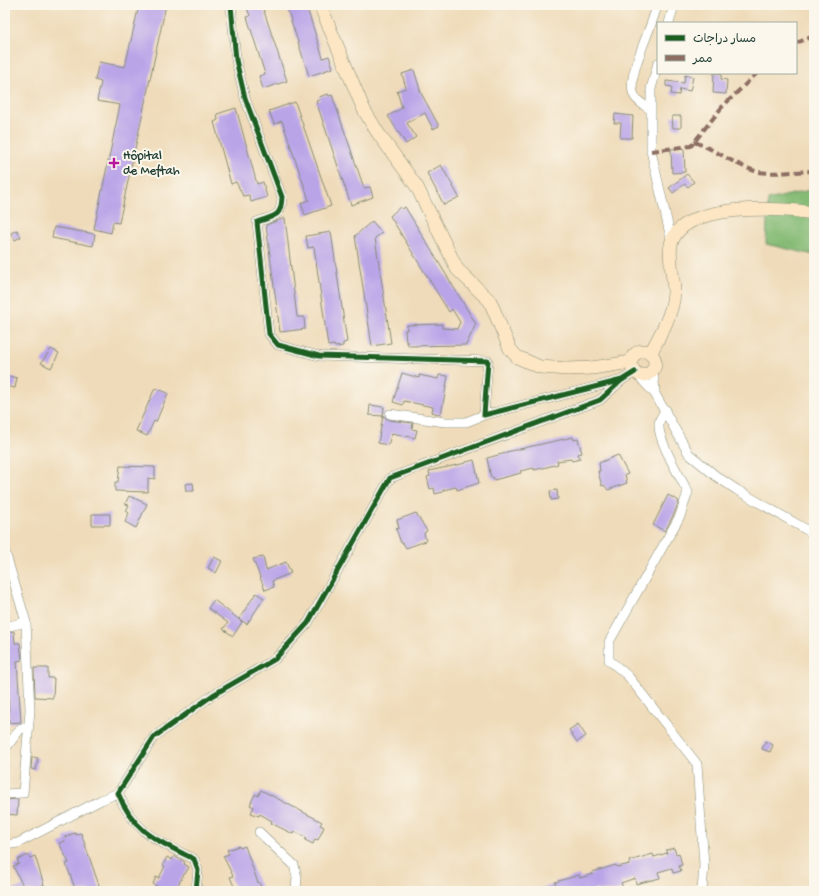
<svg xmlns="http://www.w3.org/2000/svg" width="819" height="896" viewBox="0 0 819 896" font-family="'Gochi Hand','Playpen Sans Arabic',sans-serif">
<style>
.forest{fill:#86bb76;stroke:#527c55}
.building{fill:#b9a4e8}
.lines{fill:none;stroke-linecap:round;stroke-linejoin:round}
.minor-casing{stroke:#878c76;stroke-width:10}
.secondary-casing{stroke:#878c76;stroke-width:14}
.minor{stroke:#fff;stroke-width:9}
.secondary{stroke:#fce6c4;stroke-width:13}
.quiet{stroke:#8d6e63;stroke-width:4;stroke-dasharray:8 4;stroke-linecap:butt}
.cycleway-casing{stroke:#fbf7ec;stroke-width:8}
.cycleway{stroke:#1b5e20;stroke-width:5}
.poi-dot{fill:#b5179e;stroke:#fbf7ec;stroke-width:1.5}
.labels{text-anchor:middle;dominant-baseline:central;stroke-width:4;stroke-linejoin:round;paint-order:stroke}
.poi-label{font-size:13px;fill:#1f3d34;stroke:#fbf7ec;text-anchor:start}
</style>
<rect width="100%" height="100%" fill="#fbf7ec"/>
<filter id="ink" filterUnits="userSpaceOnUse"><feTurbulence type="fractalNoise" baseFrequency=".025" numOctaves="2"/><feDisplacementMap in="SourceGraphic" scale="8" xChannelSelector="R" yChannelSelector="G"/><feConvolveMatrix kernelMatrix="1 2 1 2 8 2 1 2 1" color-interpolation-filters="sRGB"/></filter>
<filter id="wash" filterUnits="userSpaceOnUse"><feTurbulence type="fractalNoise" baseFrequency=".012" numOctaves="4" result="noise"/><feDisplacementMap in="SourceGraphic" scale="16" xChannelSelector="R" yChannelSelector="G"/><feGaussianBlur stdDeviation="0.9" result="paint"/><feColorMatrix in="noise" values="0 0 0 0 0 0 0 0 0 0 0 0 0 0 0 0 0 1.4 0 .05"/><feComposite in="paint" operator="in"/></filter>
<g filter="url(#wash)">
<rect width="100%" height="100%" fill="#efdbb9"/>
<!-- forest -->
<path class="forest" d="M814,189V255L766,244L768,200Z"/>
<g id="blocks">
<!-- building -->
<path class="building" d="M139,5H166L119,223L113,222L111,233L94,229L120,105L97,101L101,82L95,80L99,62L125,67Z
M246,5H262L287,81L263,89L259,76L265,74L247,17L250,16Z
M290,5H306L323,58L329,56L333,68L309,76L287,8L291,7Z
M414,70L421,93L439,126L433,129L425,113L407,123L416,137L406,144L388,116L402,108L397,91L406,88L402,74Z
M714,73H722L721,79L727,80L726,94L713,93Z
M685,75L693,77L690,91L680,89L679,95L671,94L672,87L666,86V81L684,83Z
M328,94L329,96L332,95L364,188L370,187L373,197L351,205L316,101L320,100L319,97Z
M295,102L331,206L305,215L301,203L309,200L282,121L274,124L269,111Z
M236,108L257,184L263,182L267,197L251,202L249,195L243,196L236,182L231,184L214,122L218,120L217,114Z
M615,114L633,116L632,138H620L621,123H614Z
M672,116H681V128H673Z
M684,148L685,172L672,173L671,149Z
M441,165L459,197L444,205L427,173Z
M687,174L694,182L688,187L685,184L673,193L669,188Z
M400,207L402,209L405,207L476,324L466,345L408,346V342H406L405,330H407V325L442,324V328L457,329L460,322L452,309L449,312L390,216Z
M285,218L297,317H304L305,329L280,332L266,225Z
M372,221L382,233L375,238L391,343L372,346L355,236Z
M54,227L95,234L93,246L52,238Z
M17,230L21,237L15,240L11,233Z
M331,232L347,342L343,343V346L335,347L334,345L328,346L314,247L308,248L306,236Z
M51,349L59,353L51,368L41,363Z
M402,373L419,378V375L438,379L439,375L448,376L441,415L432,412L433,407L404,401L403,405L393,402Z
M5,375L17,378L15,388L5,386Z
M155,388L168,393L156,422L154,421L147,436L136,431Z
M370,405L384,407L383,416L369,415Z
M383,416L389,420L413,423L412,429L417,430L415,438L392,433L388,445L378,443Z
M573,437L574,440L578,439L582,453L578,454L580,459L572,461L571,459L557,461L558,464L543,468L534,470V468L520,471L521,473L494,480L493,477L491,478L487,458L506,453V452Z
M618,455L628,474L625,475L627,483L608,490L604,485L602,486L600,479L598,471H600L599,463Z
M474,460L479,483L457,490L456,487L443,490V492L435,494L434,488L430,489L427,477L430,476L429,471L466,463V462Z
M120,466L155,467V479L148,478V492L115,491V482H118Z
M193,483L194,491H186L185,484Z
M557,490L558,499L551,500L550,491Z
M668,495L679,501L674,514L665,531L653,525Z
M129,496L147,504L136,528L125,522L129,513L126,511L129,505L125,504Z
M416,513L427,531L424,533L426,541L406,548L403,543H401L399,537L396,529L399,528L397,520Z
M92,514H110V525H92Z
M214,557L222,561L216,573L208,568Z
M263,557L266,570L286,562L291,573L272,581L274,587L265,590L253,559Z
M256,593L264,598L247,624L239,619Z
M214,600L242,622L233,636L223,629L228,623L208,608Z
M14,631L15,643H20L22,660L17,661L21,722L9,723L8,674L5,675V633Z
M34,668H48V678H54L53,698L35,697Z
M578,724L586,736L577,742L569,730Z
M766,741L773,745L770,752L762,749Z
M32,757L38,758L36,770L31,769Z
M261,790L322,822L320,825L324,827L318,840L315,839L313,844L305,840L307,838L294,831L293,834L271,823L272,821L260,814L259,816L251,813L254,807L250,805L255,794L258,796Z
M18,799L17,815L5,814V800Z
M75,833L76,835L81,833L101,891H76L66,864L69,863L59,843L65,841L64,837Z
M239,846L240,848L245,846L258,883L259,882L262,891H236L230,877L233,876L223,856L229,854L227,850Z
M674,848L676,854L679,853L682,865L679,866L681,871L673,873L672,868L658,872L660,878L636,884L635,878L621,883L623,888L613,891H598V889L592,891H539V889L556,884L555,882L579,875L580,878L593,874L592,872L616,865L617,867L630,864L629,861L653,854L654,857L667,853L666,850Z
M28,855L30,858L35,856L44,885L41,886L43,891H10L23,886L13,866L19,864L17,860Z
M174,856L185,862L184,864L189,867L185,874H184L175,891H155L158,887L153,884L156,877L159,878L165,866L163,865L167,857L172,860Z"/>
</g>
</g>
<g filter="url(#ink)">
<use href="#blocks" fill-opacity="0" stroke="#878c76" stroke-width="1"/>
<g class="lines">
<defs>
<path id="minor" d="M231,5L236,60L245,98L282,197C281,218 275,215 257,222L269,334L278,345L319,356L488,361L484,415L622,380L635,372
M669,23L674,5
M658,63L651,89V151L672,243
M651,110C646,106 637,102 634,95C625,77 653,27 657,5
M653,368L655,392
M637,374L655,394L689,454L716,476L737,490L814,534
M666,410C663,414 659,419 659,424C657,439 680,477 688,492L680,516L609,642V660L628,676L697,764L704,865L702,891
M390,414L445,422H466L484,415
M5,552L26,622L30,710L23,793L5,794
M5,627L26,622
M5,749L21,728H28
M259,832L294,865L297,877L296,891
M5,845L18,843L101,800L118,793
M196,891L198,870L194,859C158,841 134,833 118,793L154,737L213,695L275,659L308,623L390,478L600,400L622,380"/>
<path id="secondary" d="M320,5L364,110L378,133L417,187L457,269L490,301L510,349L517,357L540,367L568,369L592,368L631,362
M631 363a12 12 0 1 1 24 0a12 12 0 1 1-24 0Z
M650,354C660,335 673,314 674,292C674,276 668,259 671,244C682,201 782,208 814,213"/>
</defs>
<!-- minor casing -->
<use href="#minor" class="minor-casing"/>
<!-- secondary casing -->
<use href="#secondary" class="secondary-casing"/>
<!-- minor -->
<use href="#minor" class="minor"/>
<!-- secondary -->
<use href="#secondary" class="secondary"/>
<!-- quiet -->
<path class="quiet" d="M796,43L814,36
M694,142C715,149 733,164 755,171C766,175 801,171 814,171
M651,151L691,146L722,107L757,73"/>
<defs>
<path id="cycleway" d="M231,5L236,60L245,98L282,197C281,218 275,215 257,222L269,334L278,345L319,356L488,361L484,415L622,380L635,372
M196,891L198,870L194,859C158,841 134,833 118,793L154,737L213,695L275,659L308,623L390,478L600,400L622,380"/>
</defs>
<!-- cycleway casing -->
<use href="#cycleway" class="cycleway-casing"/>
<!-- cycleway -->
<use href="#cycleway" class="cycleway"/>
</g>
</g>
<!-- markers -->
<path class="poi-dot" d="M112 157h4v4h4v4h-4v4h-4v-4h-4v-4h4z"/>
<g class="labels">
<!-- poi labels -->
<g class="poi-label">
<text x="123" y="156">Hôpital<tspan x="123" dy="15">de Meftah</tspan></text>
</g>
</g>
<!-- margin -->
<rect width="819" height="896" fill="none" stroke="#fbf7ec" stroke-width="20"/>
<!-- legend -->
<rect x="657" y="22" width="140" height="52" fill="#fbf7ec" stroke="#a3ada2"/>
<rect x="665" y="35" width="20" height="6" fill="#1b5e20" stroke="#a3ada2"/>
<text x="693" y="42" font-size="12" fill="#1f3d34">مسار دراجات</text>
<rect x="665" y="55" width="20" height="6" fill="#8d6e63" stroke="#a3ada2"/>
<text x="693" y="62" font-size="12" fill="#1f3d34">ممر</text>
</svg>
